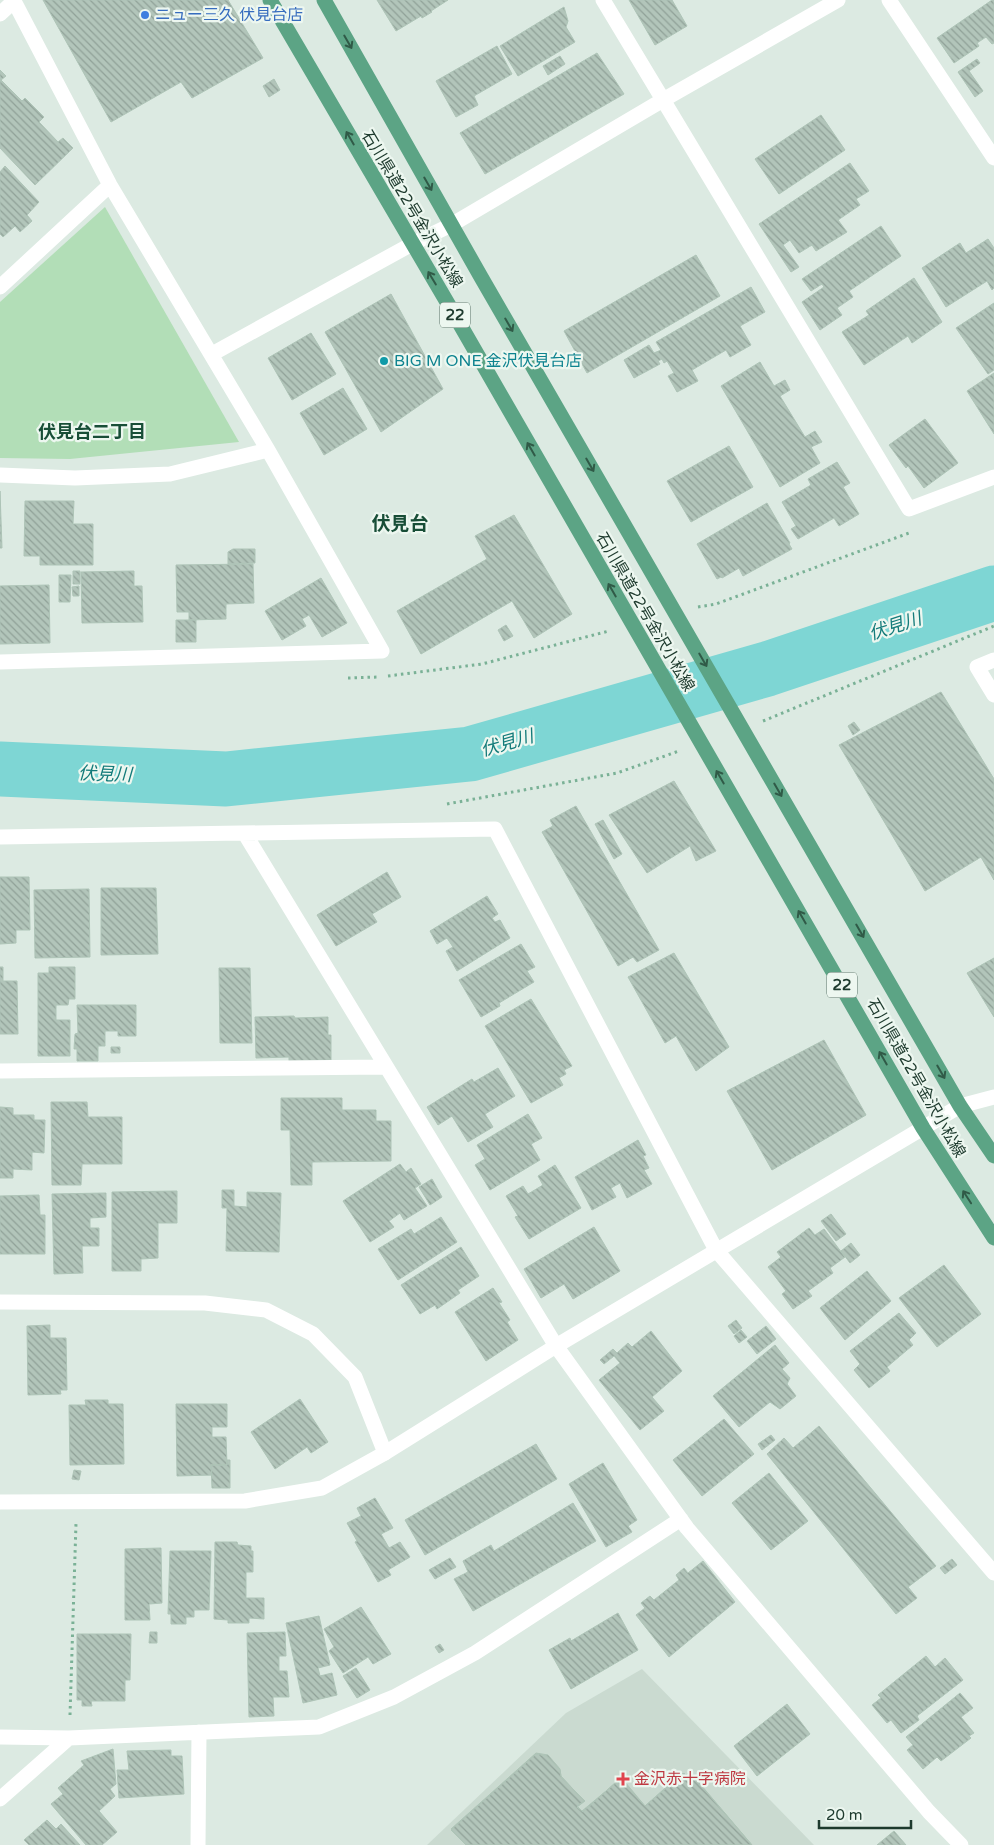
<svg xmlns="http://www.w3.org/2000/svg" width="994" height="1845" viewBox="0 0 994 1845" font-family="'Varela Round','Noto Sans JP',sans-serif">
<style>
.built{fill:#cadad0}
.green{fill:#b2deb7}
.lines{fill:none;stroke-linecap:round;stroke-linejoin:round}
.river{stroke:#7ed6d4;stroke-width:55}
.building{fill:url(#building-back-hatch);stroke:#aec4b7}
.path{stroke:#7ab196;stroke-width:3;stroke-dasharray:2.5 4;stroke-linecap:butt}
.minor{stroke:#fff;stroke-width:15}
.tertiary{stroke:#fff;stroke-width:15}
.primary{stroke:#5ca485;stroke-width:15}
.oneway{stroke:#305a47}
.shop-dot{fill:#3f7fe0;stroke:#edf7f0;stroke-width:2}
.culture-dot{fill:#0f9aa8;stroke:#edf7f0;stroke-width:2}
.health-dot{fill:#e0444e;stroke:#edf7f0;stroke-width:2}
.labels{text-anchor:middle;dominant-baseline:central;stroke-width:4.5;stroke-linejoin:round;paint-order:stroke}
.shield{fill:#edf7f0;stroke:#5b7368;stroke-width:1}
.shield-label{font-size:15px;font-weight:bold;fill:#1d3a2d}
.shop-label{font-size:16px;fill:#366cbe;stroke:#edf7f0;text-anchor:start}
.street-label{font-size:16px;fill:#1d3a2d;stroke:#edf7f0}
.culture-label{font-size:16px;fill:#0d838f;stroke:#edf7f0;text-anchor:start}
.health-label{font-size:16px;fill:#be3a42;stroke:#edf7f0;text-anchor:start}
.neighbourhood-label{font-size:18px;font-weight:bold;fill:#184e37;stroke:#edf7f0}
.water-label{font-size:18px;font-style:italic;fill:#137b7a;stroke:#edf7f0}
.quarter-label{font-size:19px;font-weight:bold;fill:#184e37;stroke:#edf7f0}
</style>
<defs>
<pattern id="building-back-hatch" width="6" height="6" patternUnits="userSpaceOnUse" patternTransform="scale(1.25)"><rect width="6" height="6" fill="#b2c5ba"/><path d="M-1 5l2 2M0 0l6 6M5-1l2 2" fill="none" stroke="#90a198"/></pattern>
</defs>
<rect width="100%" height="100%" fill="#dceae2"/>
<!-- built -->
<path class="built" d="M642,1669L814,1845H427L566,1713Z"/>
<!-- green -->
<path class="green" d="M105,207L239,442L70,459L0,458V302Z"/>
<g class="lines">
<!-- river -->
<path class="river" d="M0,769L226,779L470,754L767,669L994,593"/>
</g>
<!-- building -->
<path class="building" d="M43,0H228L263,58L192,98L181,82L111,122Z
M377,0H448L431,11L432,12L422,18L421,16L396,31Z
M629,0H672L687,26L655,45Z
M992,0H994V43L992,44L986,37L977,43L979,46L954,63L937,38Z
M564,7L568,21L566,27L575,42L518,76L500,46Z
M497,46L512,74L474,96L478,105L456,117L436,81Z
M597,53L624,94L485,174L460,133Z
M560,56L565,64L548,75L543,66Z
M977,59L980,63L969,71L983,91L975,97L958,72Z
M0,70L6,76L1,80L22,101L25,98L44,117L39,122L58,142L63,138L73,148L35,185L0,148Z
M274,79L280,90L269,97L263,86Z
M821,115L845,150L779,194L755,159Z
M850,163L869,191L856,199L860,205L838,220L847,232L816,251L812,245L799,253L790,240L783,245L799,267L791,272L759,224Z
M5,166L39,202L27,215L32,221L20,232L15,226L3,237L0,234V172Z
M881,226L901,256L849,291L853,297L837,308L842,315L820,330L802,302L824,287L822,284L811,291L802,279Z
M988,239L994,248V288L992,290L987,281L946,307L922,268L960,243L966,253Z
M696,255L720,296L587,373L564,331Z
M914,278L942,322L912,343L908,336L864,365L842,332L869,315L866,311Z
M751,287L765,312L740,326L751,345L730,357L726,350L692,370L698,381L677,392L668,376L674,373L667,361L664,363L662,359L658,361L660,364L634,378L624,360L649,345L654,353L661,350L656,342Z
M391,294L443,389L381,432L325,332Z
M994,303V370L988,374L956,328Z
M311,333L336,374L292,400L268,358Z
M760,362L774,386L785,380L790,390L780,396L805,437L815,431L822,442L811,447L820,463L780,487L721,386Z
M994,373V434L967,391Z
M343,388L367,429L324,455L300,413Z
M925,419L958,463L924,488L908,466L906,468L889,445Z
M729,446L753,487L691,522L667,481Z
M837,462L850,483L843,487L859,514L839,526L834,518L798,539L791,529L796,526L782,502L811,485L808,479Z
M0,491L2,548H0Z
M25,501H74L73,524H93V565H40V556H24Z
M767,503L790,543L789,544L792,549L743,576L739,568L722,578L721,577L717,579L697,544Z
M514,515L572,614L534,638L512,601L421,654L397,611L487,559L475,536Z
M233,549H255V563L228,564V552Z
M253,564L254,603L226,604V619L189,620V612H177L176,565Z
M73,571H80V584H73Z
M134,571V586H142L143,622L82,623L81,572Z
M59,575H71L70,602H59Z
M321,578L347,623L322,637L309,615L302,619L306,626L282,640L265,611Z
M49,585L50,643L0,644V586Z
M79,586V596H73L72,587Z
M176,620H196V642H176Z
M506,625L513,636L504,641L498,630Z
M941,692L994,779V880L981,857L925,891L839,745Z
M854,722L860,730L853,735L848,726Z
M674,781L716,851L696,861L690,846L647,873L609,815Z
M576,806L659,950L637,962L633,957L618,966L542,832L553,826L550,820Z
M603,820L622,854L614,859L595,824Z
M387,872L401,897L372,914L377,922L336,946L317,915Z
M0,877H29L30,930H16V943L0,944Z
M101,888H156L158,954L101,955Z
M89,889L90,957L35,958L34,890Z
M487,896L498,914L492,918L495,922L500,920L510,938L457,971L446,951L453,947L447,938L437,944L430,931Z
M521,944L535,967L527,971L534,982L499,1003L500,1006L481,1017L459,980Z
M674,953L729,1047L696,1071L676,1036L665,1043L628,977Z
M994,958V1017L967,973Z
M0,967H3V981H17L18,1034H0Z
M49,967H75V999H69L68,1005H56V1020H70V1056H38V973H49Z
M219,968H250L252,1043H220Z
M531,999L572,1066L564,1070L566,1074L559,1078L563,1085L531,1103L485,1026Z
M77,1005H136V1036H118V1031H105V1046H98V1061H77V1049H74L75,1034L78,1033Z
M294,1016L295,1018L328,1017V1035H331V1060L289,1061V1057L256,1058L255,1017Z
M824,1040L866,1115L772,1170L727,1091Z
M111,1047H120V1053H111Z
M498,1068L515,1096L485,1114L493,1127L468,1142L452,1116L438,1125L427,1107L472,1079L474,1082Z
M281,1098H342V1110H376V1121H391V1161L312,1162V1185H291L290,1130H281Z
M51,1102H87L88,1117H122V1164H82L81,1185H52Z
M0,1107L13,1108V1115H34V1120H45L44,1153L32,1152V1170L13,1169V1178H0Z
M528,1114L542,1138L531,1144L540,1160L490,1190L475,1165L485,1159L477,1145Z
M638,1140L646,1155L643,1156L649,1168L644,1170L652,1184L627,1198L620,1183L611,1188L616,1197L592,1210L575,1177Z
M400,1164L406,1172L411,1168L421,1184L415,1188L427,1206L404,1220L400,1213L389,1221L394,1227L370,1242L343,1201Z
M555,1165L581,1208L529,1239L515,1217L518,1216L506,1196L523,1186L528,1194L543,1185L538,1176Z
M432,1179L442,1197L430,1205L419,1187Z
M222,1190H234V1206L247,1207V1192L281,1193L279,1252L226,1251L227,1208H222Z
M177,1191V1223H158V1258L141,1259V1271H112V1192Z
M106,1193V1217L90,1218V1228H99V1246H82L83,1273L54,1274L52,1194Z
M39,1195L40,1215H45V1254H0V1196Z
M831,1214L846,1234L836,1241L821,1221Z
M441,1217L457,1242L398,1280L378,1249L411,1229L414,1234Z
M594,1227L620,1271L573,1299L564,1284L541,1298L524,1269Z
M809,1228L815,1235L824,1229L845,1257L830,1268L833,1273L808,1291L812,1296L793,1309L782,1294L786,1291L768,1267L781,1257L777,1252Z
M851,1243L860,1255L850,1263L841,1251Z
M461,1247L479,1276L458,1290L460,1293L437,1309L435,1305L420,1314L401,1285Z
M944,1265L981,1314L937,1347L899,1298Z
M867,1271L891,1301L845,1340L820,1308Z
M493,1288L502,1302L499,1303L510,1320L507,1322L518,1340L486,1361L455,1312Z
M899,1313L916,1333L909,1340L913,1345L887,1367L890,1371L869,1388L854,1370L860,1364L850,1351Z
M736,1320L742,1328L734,1334L728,1326Z
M50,1325V1338H66L67,1390H60L61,1394L28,1395L27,1326Z
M766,1326L776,1339L757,1354L747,1341Z
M741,1330L747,1337L739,1343L734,1336Z
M651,1331L682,1371L652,1397L664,1411L640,1430L599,1380L620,1363L614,1356L604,1364L600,1360L613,1349L617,1353L628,1343L632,1347Z
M775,1345L789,1363L782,1369L790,1378L787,1384L796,1396L780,1409L770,1402L739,1427L713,1396Z
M300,1399L328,1442L311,1453L307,1447L275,1469L251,1432Z
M85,1400H108V1404H123L124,1464L70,1465L69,1405H86Z
M176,1404H227V1427H212V1437H226L227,1465H211L212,1475L177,1476Z
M724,1419L754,1454L702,1496L673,1460Z
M819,1426L936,1566L908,1587L917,1598L896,1614L767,1454L784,1438L793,1448Z
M771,1435L775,1440L762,1450L758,1444Z
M536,1444L557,1479L425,1555L405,1520Z
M227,1460H230V1488H212L211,1465H227Z
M603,1463L637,1520L628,1526L632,1532L606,1547L569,1484Z
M74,1470L81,1471L79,1480L72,1479Z
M769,1473L808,1521L771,1550L732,1503Z
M375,1498L393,1528L381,1534L389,1548L400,1542L410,1557L388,1570L391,1575L378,1582L355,1542L357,1541L347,1523L361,1516L357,1508Z
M573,1503L596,1541L473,1611L454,1579L468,1572L463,1561L491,1545L494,1551Z
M215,1542H237L238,1545L251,1546V1551H253V1572H246V1598H264V1619L249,1618V1623H228V1620L214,1619Z
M161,1548L162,1603L149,1604L150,1620H125V1549Z
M170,1551H211L209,1610H194V1617H186V1624H171V1614H168Z
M450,1558L456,1567L435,1579L429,1570Z
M952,1559L957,1565L945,1574L940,1568Z
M703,1561L735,1602L669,1657L636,1615L645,1608L641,1603L650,1596L654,1600L679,1580L676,1575L684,1568L688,1573Z
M361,1607L391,1654L373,1664L368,1657L343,1673L329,1651L334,1647L324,1629Z
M618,1613L638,1650L571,1689L549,1650L570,1638L571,1641Z
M319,1616L330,1665L318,1668L320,1676L332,1673L337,1695L303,1703L286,1623Z
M150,1632H157V1643H149Z
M285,1632L286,1656H279V1671H287L289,1697H273L274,1716L249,1717L247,1633Z
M77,1634H131L130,1680H125V1701H91L92,1706H82V1700H77Z
M440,1644L444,1650L439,1653L435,1647Z
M926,1656L935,1667L945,1658L963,1680L917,1716L919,1720L901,1733L891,1720L887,1723L872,1705L881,1698L878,1695Z
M356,1668L370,1690L357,1698L343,1676Z
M960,1693L973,1708L961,1717L974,1733L969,1736L971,1738L941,1761L937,1757L923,1769L907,1750L913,1745L906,1737Z
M787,1704L810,1734L757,1776L734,1746Z
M113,1749L116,1784L110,1789L115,1796L99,1811L117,1832L102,1845H86L51,1804L63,1794L58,1788L84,1765L81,1761Z
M171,1750V1756H182L184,1794L119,1798L117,1770H129L127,1751Z
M536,1753L548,1755L560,1769L561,1776L584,1801L577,1806L582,1811L618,1781L621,1785L625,1782L645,1806L684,1773L686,1776L690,1772L752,1845H466L451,1829Z
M536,1754L546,1756L560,1770L561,1777L585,1801L577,1807L583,1812L617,1781L620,1785L624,1783L645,1806L682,1773L685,1776L689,1772L752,1845H466L451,1830Z
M47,1820L56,1829L61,1824L80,1845H29L24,1840Z
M894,1831L906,1845H877Z"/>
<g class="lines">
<!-- path -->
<path class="path" d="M698,607L716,604L909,533
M388,676L482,664L609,631
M348,678L379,677
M763,721L994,626
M447,804L617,773L679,751
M70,1715L76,1523"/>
<!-- minor -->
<path class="minor" d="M603,0L909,509L994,477
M889,0L994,158
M0,14L14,1L110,185L268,450L382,651L0,662
M0,287L110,185
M212,354L412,244L451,225L663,100L838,0
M0,475L75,478L170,474L268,450
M994,660L977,667L994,695
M245,834L556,1346L687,1528L929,1812L961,1845
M0,837L495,829L716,1250L994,1573
M0,1071L386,1067
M0,1302L205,1303L266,1310L313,1334L355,1377L385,1453
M0,1737L69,1738L319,1727L394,1697L475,1653L681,1519
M0,1799L69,1738
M198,1845L199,1732"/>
<!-- tertiary -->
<path class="tertiary" d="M0,1502L245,1501L322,1488L385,1453L556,1346L923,1128L960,1106L994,1097"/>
<!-- primary -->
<path class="primary" d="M270,0L454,314L923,1128L994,1238
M324,0L481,277L960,1106L994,1156"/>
</g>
<!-- one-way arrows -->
<defs><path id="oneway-shaft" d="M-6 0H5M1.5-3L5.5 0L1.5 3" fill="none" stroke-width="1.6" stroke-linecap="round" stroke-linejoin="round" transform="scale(1.25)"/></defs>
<g class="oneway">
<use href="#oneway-shaft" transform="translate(348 42) rotate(60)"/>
<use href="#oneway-shaft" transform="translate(350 138) rotate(-120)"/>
<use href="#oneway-shaft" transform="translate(428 184) rotate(60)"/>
<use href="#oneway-shaft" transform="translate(432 278) rotate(-121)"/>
<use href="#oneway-shaft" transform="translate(509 325) rotate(60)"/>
<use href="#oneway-shaft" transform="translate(531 449) rotate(-120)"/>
<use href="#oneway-shaft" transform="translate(590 465) rotate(60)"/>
<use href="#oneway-shaft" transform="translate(612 590) rotate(-120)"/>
<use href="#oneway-shaft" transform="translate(703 660) rotate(60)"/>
<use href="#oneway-shaft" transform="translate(720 777) rotate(-120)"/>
<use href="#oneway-shaft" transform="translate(778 790) rotate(60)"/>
<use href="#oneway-shaft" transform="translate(802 917) rotate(-120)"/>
<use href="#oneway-shaft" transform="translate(860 931) rotate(60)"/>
<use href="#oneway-shaft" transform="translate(883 1058) rotate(-120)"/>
<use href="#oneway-shaft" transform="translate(941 1072) rotate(60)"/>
<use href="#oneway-shaft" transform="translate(967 1197) rotate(-123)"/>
</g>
<!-- markers -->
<circle class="shop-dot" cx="145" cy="15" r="5"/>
<circle class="culture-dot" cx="384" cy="361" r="5"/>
<path class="health-dot" d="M620.5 1771.5h5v5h5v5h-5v5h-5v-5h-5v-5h5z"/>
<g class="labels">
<!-- shield labels -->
<g class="shield">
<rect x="440" y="302.5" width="30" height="25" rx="4"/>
<rect x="827" y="972.5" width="30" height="25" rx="4"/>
</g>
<g class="shield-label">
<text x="455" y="315">22</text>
<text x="842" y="985">22</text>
</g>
<!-- shop labels -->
<g class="shop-label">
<text x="155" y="15">ニュー三久 伏見台店</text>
</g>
<!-- street labels -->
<g class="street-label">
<text transform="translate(412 209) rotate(59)">石川県道22号金沢小松線</text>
<text transform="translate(645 612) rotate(60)">石川県道22号金沢小松線</text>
<text transform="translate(916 1078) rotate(60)">石川県道22号金沢小松線</text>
</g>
<!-- culture labels -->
<g class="culture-label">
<text x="394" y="361">BIG M ONE 金沢伏見台店</text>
</g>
<!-- health labels -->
<g class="health-label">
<text x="634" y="1779">金沢赤十字病院</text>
</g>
<!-- neighbourhood labels -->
<g class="neighbourhood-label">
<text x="92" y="432">伏見台二丁目</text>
</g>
<!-- water labels -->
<g class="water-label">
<text transform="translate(895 626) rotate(-18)">伏見川</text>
<text transform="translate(507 743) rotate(-16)">伏見川</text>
<text transform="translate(105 774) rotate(2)">伏見川</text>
</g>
<!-- quarter labels -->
<g class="quarter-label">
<text x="400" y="524">伏見台</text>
</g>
</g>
<!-- scale -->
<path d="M819 1820v8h92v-8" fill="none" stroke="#1d3a2d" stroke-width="2.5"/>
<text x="826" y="1820" font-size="15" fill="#1d3a2d" stroke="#edf7f0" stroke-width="4" paint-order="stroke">20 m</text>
</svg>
